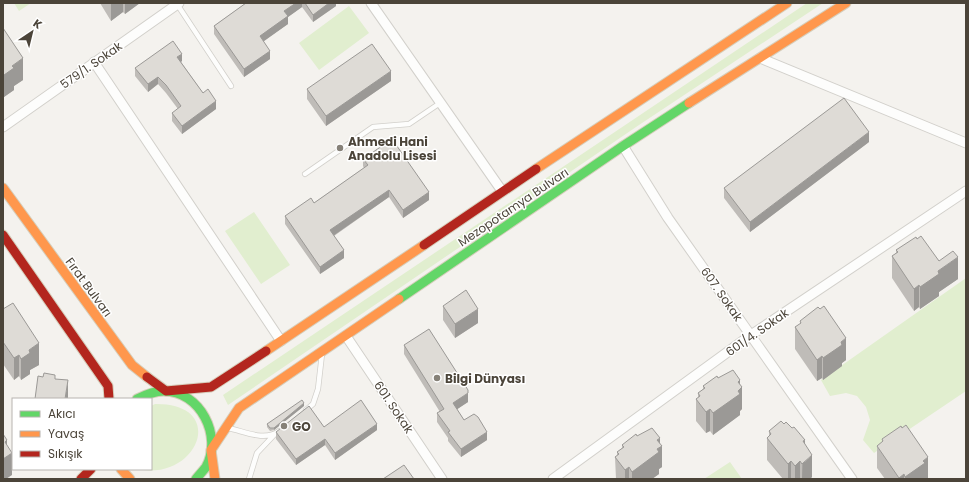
<svg xmlns="http://www.w3.org/2000/svg" width="969" height="482" viewBox="0 0 969 482" font-family="Poppins,sans-serif">
<style>
.green{fill:#e1eecf}
.lines{fill:none;stroke-linecap:round;stroke-linejoin:round}
.lane-casing{stroke:#d2d0cb;stroke-width:6}
.street-casing{stroke:#d2d0cb;stroke-width:11}
.fast-casing{stroke:#d6cebb;stroke-width:11}
.slow-casing{stroke:#d6cebb;stroke-width:11}
.jam-casing{stroke:#d6cebb;stroke-width:11}
.lane{stroke:#fdfdfc;stroke-width:4.5}
.street{stroke:#fdfdfc;stroke-width:9}
.fast{stroke:#63d668;stroke-width:9}
.slow{stroke:#ff974d;stroke-width:9}
.jam{stroke:#b3261e;stroke-width:9}
.wall{fill:#bfbcb8}
.shaded-wall{fill:#9b9996}
.building{fill:#dedbd6;stroke:#9b9996}
.poi-dot{fill:#868178;stroke:#fff;stroke-width:1.5}
.labels{text-anchor:middle;dominant-baseline:central;stroke-width:3;stroke-linejoin:round;paint-order:stroke}
.street-label{font-size:12px;fill:#4b4439;stroke:#fff}
.poi-label{font-size:12px;font-weight:bold;fill:#4b4439;stroke:#fff;text-anchor:start}
</style>
<rect width="100%" height="100%" fill="#f4f2ee"/>
<!-- green -->
<path class="green" d="M14,3H31L19,11Z
M807,3H823L639,125L228,405L223,395Z
M349,6L369,33L319,70L299,43Z
M254,212L290,265L261,284L225,231Z
M966,278V391L874,453L863,440L870,420L866,407L857,396L846,393L830,396L821,380Z
M155,404C229,403 198,482 137,469H151V406Z
M730,462L742,479H704Z"/>
<g class="lines">
<defs>
<path id="lane" d="M177,4L231,86
M305,174L373,127L409,124L440,103
M306,410L313,404L318,389L322,354
M228,428C244,431 264,442 279,431
M249,479L257,453L275,434"/>
<path id="street" d="M371,3L502,191
M760,58L966,143
M94,62L281,341
M3,127L179,3
M623,146L668,218L852,479
M346,336L442,479
M553,479L751,335L966,191"/>
<path id="fast" d="M399,299L623,146L689,103
M137,399C145,395 154,391 164,391C200,391 223,436 206,467C203,471 199,475 196,479"/>
<path id="slow" d="M689,103L846,3
M536,169L787,3
M3,188L132,365L147,377
M266,351L424,245
M121,469L130,479
M215,479L211,450L239,408L399,299"/>
<path id="jam" d="M3,235L108,386L109,399
M424,245L536,169
M147,377L166,391L211,387L266,351
M81,479L91,469"/>
</defs>
<!-- lane casing -->
<use href="#lane" class="lane-casing"/>
<!-- street casing -->
<use href="#street" class="street-casing"/>
<!-- fast casing -->
<use href="#fast" class="fast-casing"/>
<!-- slow casing -->
<use href="#slow" class="slow-casing"/>
<!-- jam casing -->
<use href="#jam" class="jam-casing"/>
<!-- lane -->
<use href="#lane" class="lane"/>
<!-- street -->
<use href="#street" class="street"/>
<!-- fast -->
<use href="#fast" class="fast"/>
<!-- slow -->
<use href="#slow" class="slow"/>
<!-- jam -->
<use href="#jam" class="jam"/>
</g>
<!-- wall -->
<path class="wall" d="M100,3H140L125,14L123,12L111,21Z
M246,3H336V6L313,22L302,7L288,17V24L263,41L270,59L244,77L214,34V26Z
M3,28L23,80L14,86V90L4,97L3,95Z
M182,61L181,62L203,93L216,109L182,134L172,121V113L178,109L166,93L158,84L148,92L135,76V68Z
M391,81L326,126L307,99V89Z
M869,142L750,232L724,198V188Z
M363,159L429,200L403,218L389,197L334,236L344,258L320,274L285,224V216L314,203L364,168L363,166Z
M917,239L958,279L939,292V296L920,309L919,307L914,311L892,278V256L896,253V250Z
M443,306L478,323L455,338L443,320Z
M3,309L39,365L30,370V374L21,380L19,376L14,380L3,364Z
M800,321L846,360L842,363V366L823,380L822,378L817,381L795,349V327L800,324Z
M404,345L468,402L457,409L464,420L487,440L461,457L448,441V438L437,422V413L440,412L404,354Z
M718,378L740,385L742,409L740,411V415L713,435L710,431L706,433L696,421V399L698,398V393L703,389V386Z
M304,406L274,430L270,431L267,427V424Z
M784,424L805,444L812,477L810,479H783L767,460V438L769,437V431Z
M324,427L377,430L335,460L325,445L296,465L276,439V432Z
M637,436L660,443L662,467L659,469V474L652,479H616L615,457L617,456V452L622,448V445Z
M882,439L928,479H885L877,468V446L882,442Z"/>
<!-- shaded-wall -->
<path class="shaded-wall" d="M111,3H123V12L111,21Z
M125,3H140L125,14Z
M296,3H302V7L288,17V24L260,44V36L284,11Z
M329,3H336V6L313,22V15Z
M270,51V59L244,77V69Z
M182,54V61L177,65V57Z
M23,58V80L14,86V90L4,97V75L12,66Z
M391,71V81L326,126V116Z
M158,77V84L148,92V84Z
M216,101V109L182,134V126Z
M869,132V142L750,232V222Z
M389,190V197L330,238V230Z
M429,192V200L403,218V210Z
M344,250V258L320,274V267Z
M958,257V279L939,292V296L920,309V287L938,271Z
M919,285V307L914,311V289Z
M478,309V323L455,338V324Z
M846,338V360L842,363V366L823,380V358L841,342Z
M39,343V365L30,370V374L21,380V359L29,350Z
M19,355V376L14,380V358Z
M822,356V378L817,381V360Z
M68,380V399H65Z
M740,380V389L742,387V409L740,411V415L713,435V413L738,382Z
M468,393V402L453,412V403Z
M304,403V406L274,430V428Z
M710,409V431L706,433V412Z
M377,424V430L335,460V453Z
M487,432V440L461,457V449Z
M660,438V447L662,446V467L659,469V474L652,479H632V472L657,440Z
M325,439V445L296,465V459Z
M7,440V456L12,453V475L6,479H3V459L5,442Z
M805,440V462L812,455V477L810,479H802L803,441Z
M928,457V479H905V477L923,461Z
M791,461V479H788V464Z
M800,461V479H795V466Z
M629,467V479H625V470Z
M904,474V479H899V478Z"/>
<!-- building -->
<path class="building" d="M246,3H296L284,11L288,16L260,36L270,51L244,69L214,26Z
M305,3H329L313,15Z
M3,28L23,58L12,66L14,68L4,75L3,74Z
M173,41L182,54L177,57L203,93L208,89L216,101L182,126L172,113L181,106L166,85L158,77L148,84L135,68Z
M372,44L391,71L326,116L307,89Z
M844,98L869,132L750,222L724,188Z
M392,139L429,192L403,210L389,190L330,230L344,250L320,267L285,216L311,198L314,203L368,165L363,159Z
M921,236L939,261L953,251L958,257L938,271L939,274L920,287L919,285L914,289L892,256L898,252L896,250L916,237L917,239Z
M466,290L478,309L455,324L443,306Z
M13,303L39,343L29,350L30,353L21,359L19,355L14,358L3,342V309Z
M824,306L846,338L841,342L842,345L823,358L822,356L817,360L795,327L801,323L800,321L818,307L820,309Z
M429,329L468,390V393L453,403L464,420L474,414L478,417L487,432L461,449L448,432L450,431L437,413L444,409L404,345Z
M733,370L740,380L738,382L742,387L738,391L740,394L713,413L710,409L706,412L696,399L700,396L698,393L705,388L703,386L717,376L718,378Z
M44,373L55,375V379L68,380L65,399H35L38,376L43,377Z
M302,400L304,403L274,428H270L267,424Z
M361,400L377,424L335,453L325,439L296,459L276,432L309,406L324,427Z
M781,421L784,424L786,422L792,428L794,427L805,440L803,441L812,455L802,464L800,461L795,466L791,461L788,464L767,438L771,434L769,431Z
M906,425L928,457L923,461L925,463L905,477L904,474L899,478L877,446L883,441L882,439L901,426L902,428Z
M652,428L660,438L657,440L662,446L657,449L659,452L632,472L629,467L625,470L615,457L619,454L617,452L624,447L622,445L636,434L637,436Z
M3,434L7,440L5,442L12,453L3,459Z
M404,465L414,479H383Z"/>
<!-- markers -->
<g class="poi-dot">
<circle cx="340" cy="148" r="4"/>
<circle cx="437" cy="378" r="4"/>
<circle cx="284" cy="426" r="4"/>
</g>
<g class="labels">
<!-- street labels -->
<g class="street-label">
<text transform="translate(91 65) rotate(-35)">579/1. Sokak</text>
<text transform="translate(513 207) rotate(-34)">Mezopotamya Bulvarı</text>
<text transform="translate(89 287) rotate(54)">Fırat Bulvarı</text>
<text transform="translate(722 294) rotate(55)">607. Sokak</text>
<text transform="translate(757 332) rotate(-35)">601/4. Sokak</text>
<text transform="translate(394 407) rotate(56)">601. Sokak</text>
</g>
<!-- poi labels -->
<g class="poi-label">
<text x="348" y="141">Ahmedi Hani<tspan x="348" dy="14">Anadolu Lisesi</tspan></text>
<text x="445" y="378">Bilgi Dünyası</text>
<text x="292" y="426">GO</text>
</g>
</g>
<!-- border -->
<rect width="969" height="482" fill="none" stroke="#4b4439" stroke-width="8"/>
<!-- legend -->
<rect x="12" y="398" width="140" height="72" fill="#ffffff" stroke="#b7b4b0"/>
<rect x="20" y="411" width="20" height="6" fill="#63d668" stroke="#b7b4b0"/>
<text x="48" y="418" font-size="12" fill="#4b4439">Akıcı</text>
<rect x="20" y="431" width="20" height="6" fill="#ff974d" stroke="#b7b4b0"/>
<text x="48" y="438" font-size="12" fill="#4b4439">Yavaş</text>
<rect x="20" y="451" width="20" height="6" fill="#b3261e" stroke="#b7b4b0"/>
<text x="48" y="458" font-size="12" fill="#4b4439">Sıkışık</text>
<!-- north arrow -->
<g transform="translate(32 32) rotate(35)" stroke="#ffffff" stroke-width="3" paint-order="stroke">
<path d="M0-3L7 15L0 10L-7 15Z" fill="#4b4439"/>
<text y="-6" font-size="11" font-weight="bold" text-anchor="middle" fill="#4b4439">K</text>
</g>
</svg>
